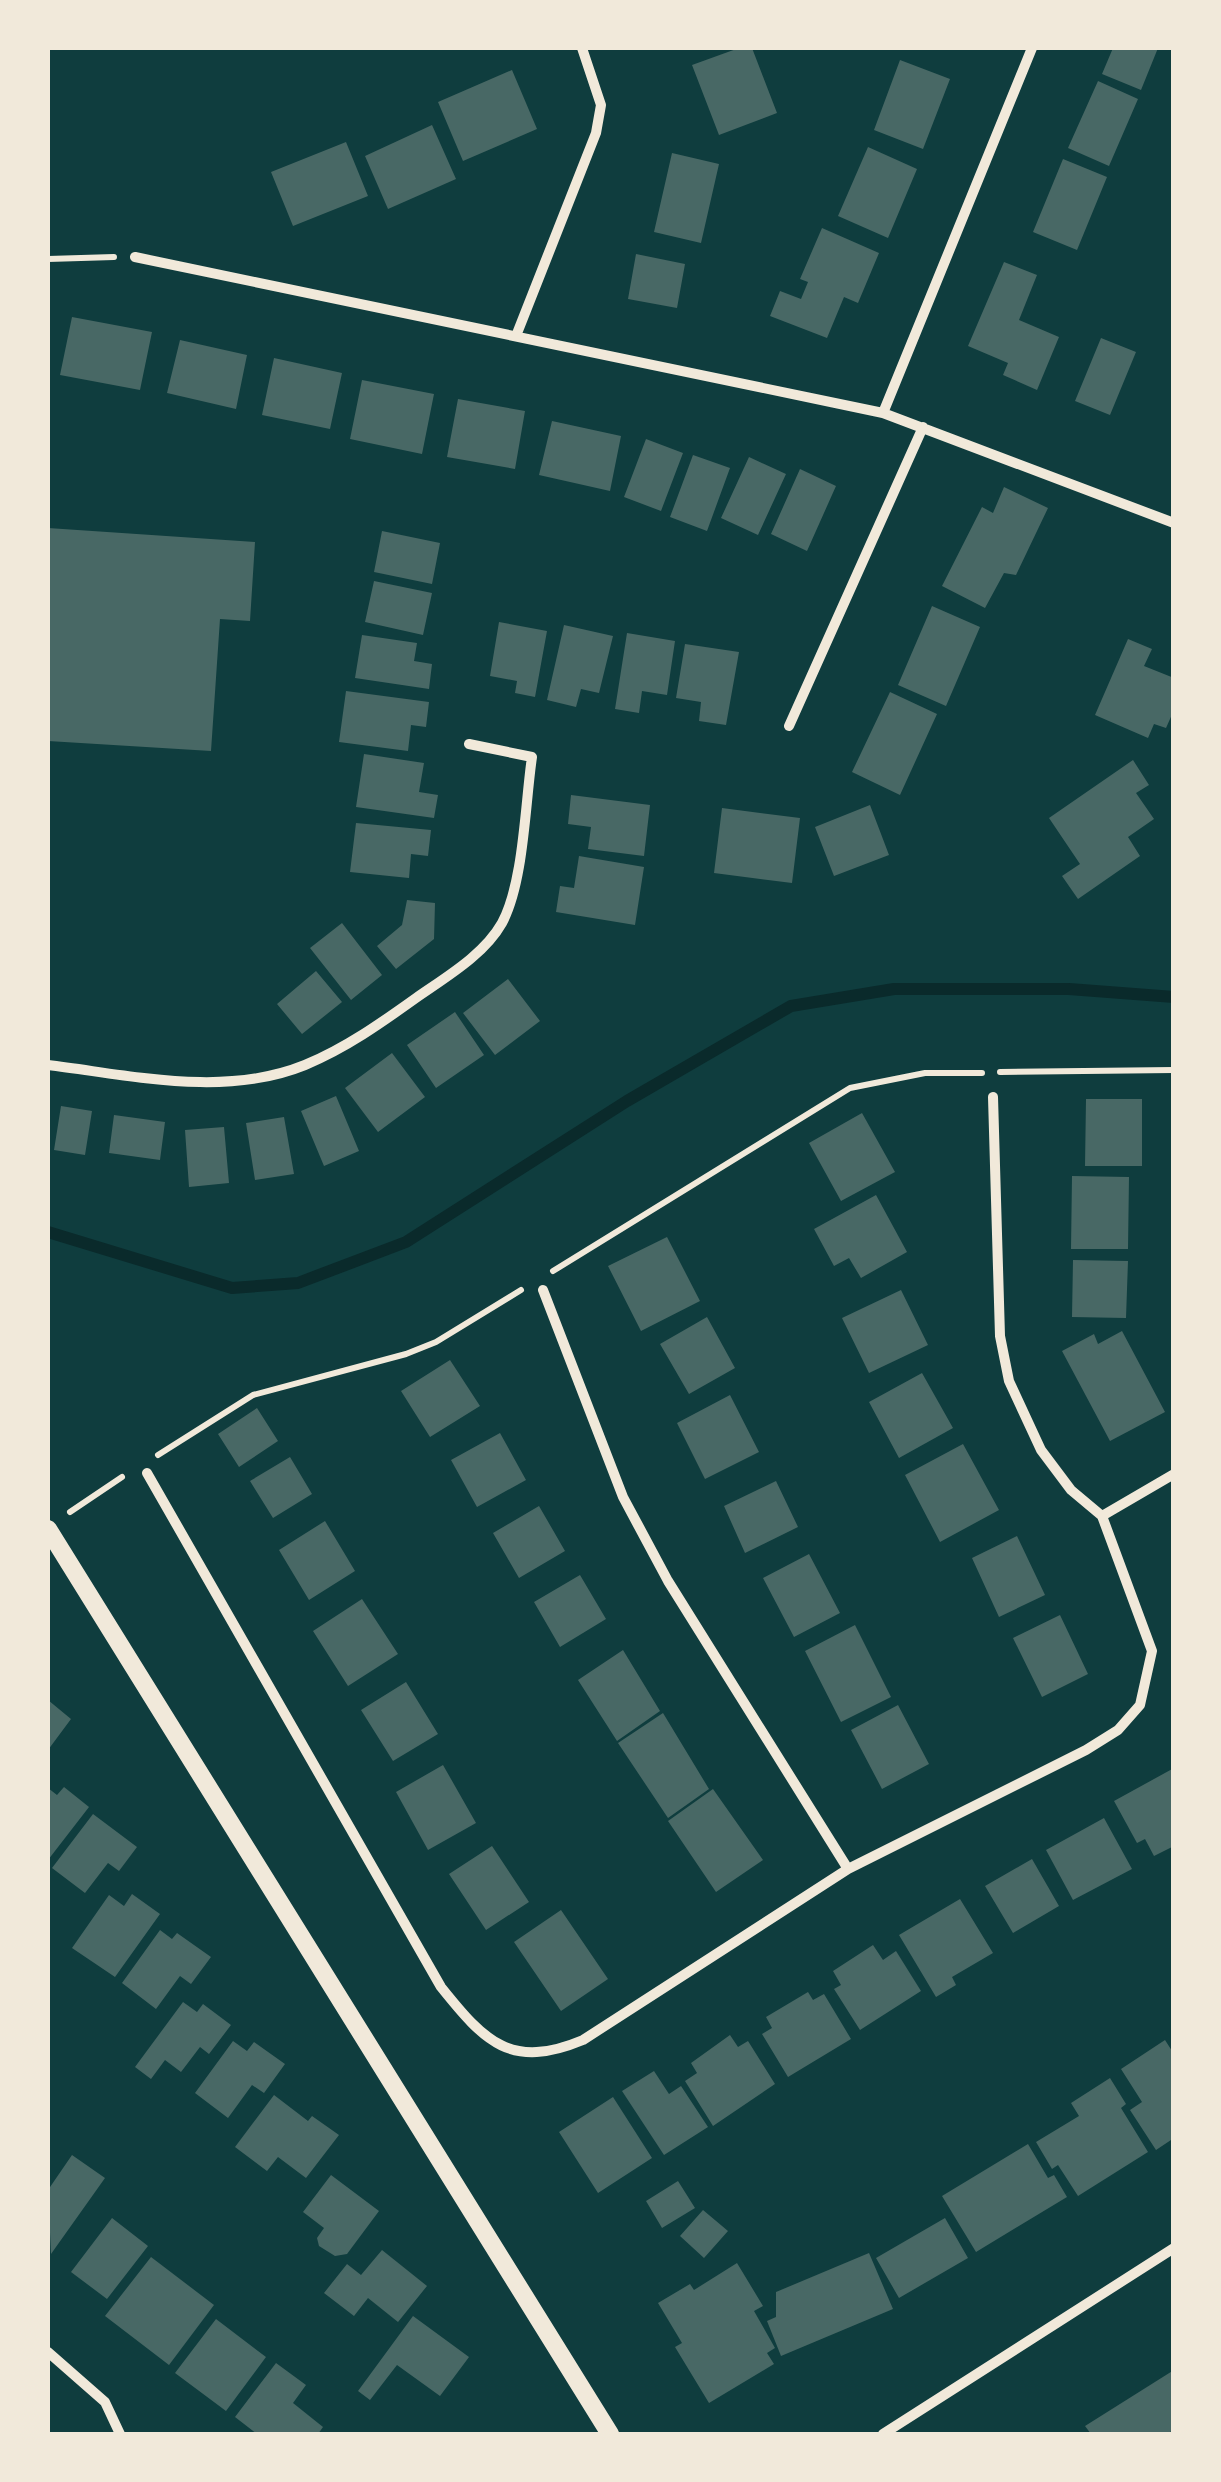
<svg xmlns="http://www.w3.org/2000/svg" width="1221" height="2482" viewBox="0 0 1221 2482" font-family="'PT Sans',sans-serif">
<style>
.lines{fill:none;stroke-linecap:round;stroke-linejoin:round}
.stream{stroke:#0a2a2b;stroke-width:12}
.building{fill:#486865}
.path{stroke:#f1e9da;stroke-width:6}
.minor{stroke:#f1e9da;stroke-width:10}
.tertiary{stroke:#f1e9da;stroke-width:18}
</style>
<rect width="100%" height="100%" fill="#0f3d3e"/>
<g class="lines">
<!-- stream -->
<path class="stream" d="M48,1232L232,1288L298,1283L406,1242L627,1101L791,1006L894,989H1069L1174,997"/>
</g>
<!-- building -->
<path class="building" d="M739,48H752L777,113L719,135L692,65Z
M1113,48H1158L1141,90L1102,74Z
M900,60L950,79L923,149L874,130Z
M512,70L537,129L463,161L438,102Z
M1098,81L1138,99L1109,166L1068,148Z
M432,125L456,179L388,209L365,156Z
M346,142L368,196L293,226L271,172Z
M868,147L917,169L888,238L838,216Z
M672,153L719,164L701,243L654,232Z
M1063,159L1107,177L1077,250L1033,232Z
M822,228L879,253L858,303L844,297L827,338L770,316L780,291L801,299L808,282L800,279Z
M636,254L685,264L677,308L628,299Z
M1004,262L1037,275L1019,320L1059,337L1037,390L1003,375L1008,363L968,346Z
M72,317L152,332L140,390L60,375Z
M1101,338L1136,352L1110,415L1075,401Z
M180,340L247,355L236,409L167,393Z
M274,358L342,373L330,429L262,415Z
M362,380L434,394L422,454L350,439Z
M458,399L525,411L515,469L447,457Z
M552,421L621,436L610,491L539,475Z
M646,439L683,453L661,511L624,497Z
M693,455L730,468L707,531L670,517Z
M749,457L786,474L758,535L721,518Z
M800,469L836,486L807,551L771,534Z
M1004,487L1048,508L1016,575L1004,573L985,608L942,586L982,507L993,513Z
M48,528L255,542L250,621L220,619L211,751L48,741Z
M382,531L440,543L432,584L374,572Z
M374,581L432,593L423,635L365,622Z
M932,606L980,627L946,706L898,685Z
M499,622L547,631L535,697L515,693L517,681L490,676Z
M564,625L613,636L599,693L581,689L576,707L547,700Z
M627,633L675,641L667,695L642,691L639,713L615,709Z
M362,635L417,643L414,661L432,664L429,689L355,678Z
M1128,639L1152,649L1144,666L1174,678V710L1166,728L1154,724L1148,738L1095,715Z
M685,644L739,652L726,725L699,721L701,702L676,698Z
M346,691L429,702L426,727L411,725L408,751L339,742Z
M890,692L937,714L900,795L852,772Z
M364,754L424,763L419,792L438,795L434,818L356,807Z
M1133,760L1149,785L1136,793L1154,819L1128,837L1140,856L1078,899L1062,876L1080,864L1049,818Z
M571,795L650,805L644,856L588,849L591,827L568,824Z
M870,805L889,855L834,876L815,827Z
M722,808L800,818L792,883L714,873Z
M356,823L431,830L428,856L411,854L409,878L350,872Z
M579,856L644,867L635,925L556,912L560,886L574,888Z
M407,900L435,903L434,939L396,969L377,946L402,925Z
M342,923L382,975L351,1000L310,948Z
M316,971L342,1002L302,1034L277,1004Z
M508,979L540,1021L495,1055L463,1013Z
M455,1012L484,1055L436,1088L407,1045Z
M392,1053L425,1097L378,1132L345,1088Z
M336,1096L359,1151L324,1166L301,1111Z
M1086,1099H1142V1166H1085Z
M61,1106L92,1111L85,1155L54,1150Z
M862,1113L895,1172L841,1201L809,1143Z
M114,1115L165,1122L160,1160L109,1153Z
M284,1117L294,1174L255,1180L246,1123Z
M224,1127L229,1183L189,1187L185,1130Z
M1072,1176L1129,1177L1128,1249H1071Z
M876,1195L907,1252L861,1278L849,1258L834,1266L814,1229Z
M667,1237L700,1301L641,1331L608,1266Z
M1073,1260L1128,1261L1126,1318L1072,1317Z
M901,1290L928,1345L869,1373L842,1318Z
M707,1317L735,1368L689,1394L660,1344Z
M1122,1331L1165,1412L1110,1441L1062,1351L1094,1334L1098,1344Z
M450,1360L480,1406L430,1437L401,1391Z
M922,1373L953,1428L899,1458L869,1402Z
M730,1395L759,1452L705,1479L677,1423Z
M257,1408L278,1441L239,1467L218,1434Z
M500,1433L526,1480L477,1507L451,1460Z
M963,1444L999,1510L940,1542L905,1475Z
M290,1457L312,1494L273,1518L250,1481Z
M776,1481L798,1527L745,1553L724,1506Z
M539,1506L565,1551L519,1578L493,1533Z
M325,1521L355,1571L309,1600L279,1550Z
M1017,1536L1045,1595L999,1617L972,1558Z
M809,1554L840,1613L794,1637L763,1578Z
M580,1575L606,1619L560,1647L534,1602Z
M362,1599L398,1654L348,1686L313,1631Z
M1060,1615L1088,1674L1042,1697L1013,1638Z
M855,1625L891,1697L841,1722L805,1651Z
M623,1650L660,1711L617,1741L578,1680Z
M406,1682L438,1734L393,1761L361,1710Z
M48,1700L71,1719L48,1750Z
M898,1705L929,1764L882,1789L851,1730Z
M663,1713L709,1789L668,1818L618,1743Z
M443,1765L476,1823L428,1850L396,1792Z
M1174,1768V1846L1154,1856L1145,1839L1137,1843L1114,1801Z
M64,1787L89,1807L48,1860V1788L57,1795Z
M713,1789L763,1860L716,1892L668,1821Z
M93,1814L137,1847L119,1871L108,1863L85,1893L52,1868Z
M1104,1818L1132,1869L1073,1900L1046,1850Z
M492,1846L529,1902L486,1930L449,1874Z
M1032,1859L1059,1906L1013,1933L985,1886Z
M132,1894L160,1914L115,1977L72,1948L109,1895L124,1906Z
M960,1899L993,1953L952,1977L956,1985L936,1997L899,1935Z
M561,1910L608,1979L561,2011L514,1942Z
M160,1930L172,1939L177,1933L211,1957L191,1984L180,1976L156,2009L122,1983Z
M873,1945L883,1960L896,1951L921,1991L860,2030L834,1989L841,1985L833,1971Z
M808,1992L813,2000L824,1994L851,2039L788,2077L762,2034L772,2028L766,2017Z
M183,2002L197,2012L203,2004L231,2025L209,2054L200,2047L181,2072L165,2060L151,2079L135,2067Z
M730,2035L738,2047L748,2041L775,2084L713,2126L685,2081L697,2073L691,2063Z
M1165,2040L1174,2054V2138L1156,2150L1130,2110L1142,2102L1121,2069Z
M233,2041L247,2051L254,2042L285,2064L264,2093L252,2085L228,2118L195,2093Z
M654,2071L669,2094L681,2086L708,2127L664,2155L622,2091Z
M1110,2078L1126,2104L1121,2108L1148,2152L1078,2196L1058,2165L1052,2169L1036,2142L1079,2116L1071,2103Z
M274,2095L308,2121L312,2116L339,2135L306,2178L278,2157L267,2171L235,2147Z
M613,2097L652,2158L598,2193L559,2132Z
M1028,2144L1048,2178L1054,2175L1067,2197L976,2252L942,2196Z
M72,2155L105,2178L51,2254L48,2190Z
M331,2175L379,2211L347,2254L335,2256L319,2246L317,2238L324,2228L303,2212Z
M678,2181L695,2208L662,2228L646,2201Z
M703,2210L728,2231L704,2258L680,2236Z
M112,2218L148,2246L107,2299L71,2272Z
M945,2218L968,2258L899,2298L876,2258Z
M382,2250L427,2286L398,2322L368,2298L354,2316L324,2293L347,2264L361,2275Z
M869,2253L893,2309L781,2356L767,2321L776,2317V2292Z
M151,2257L214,2305L169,2365L105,2316Z
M737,2263L763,2306L754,2311L775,2348L767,2353L774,2364L709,2403L675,2347L682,2343L658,2303L690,2284L694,2290Z
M413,2316L469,2357L440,2396L397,2365L370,2400L358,2391Z
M216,2319L266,2357L226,2411L175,2373Z
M276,2363L306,2385L293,2403L323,2427L318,2434H257L235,2417Z
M1174,2370V2430L1166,2434H1091L1085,2426Z"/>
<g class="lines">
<!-- path -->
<path class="path" d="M48,259L114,257
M1000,1072L1174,1070
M553,1271L850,1088L925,1073H982
M158,1455L253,1395L406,1354L436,1342L521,1290
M70,1512L122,1477"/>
<!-- minor -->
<path class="minor" d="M135,257L883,413L1174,523
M516,336L596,133L601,105L582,48
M883,413L1032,48
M789,726L923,427
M48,1065C131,1075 224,1098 305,1065C346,1048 381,1023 416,998C446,977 484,955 502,923C524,882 525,804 532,757L469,744
M543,1290L623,1497L668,1581L848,1869
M147,1473L441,1987C485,2042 511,2070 583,2040L848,1869L1086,1750L1118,1730L1140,1705L1152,1651L1102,1516L1071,1490L1041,1450L1009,1381L1000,1336L993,1097
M1102,1516L1174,1474
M48,2352L105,2402L120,2434
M883,2434L1174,2248"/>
<!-- tertiary -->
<path class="tertiary" d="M48,1529L610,2434"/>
</g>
<!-- border -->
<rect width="1221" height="2482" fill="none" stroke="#f1e9da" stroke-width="100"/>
</svg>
